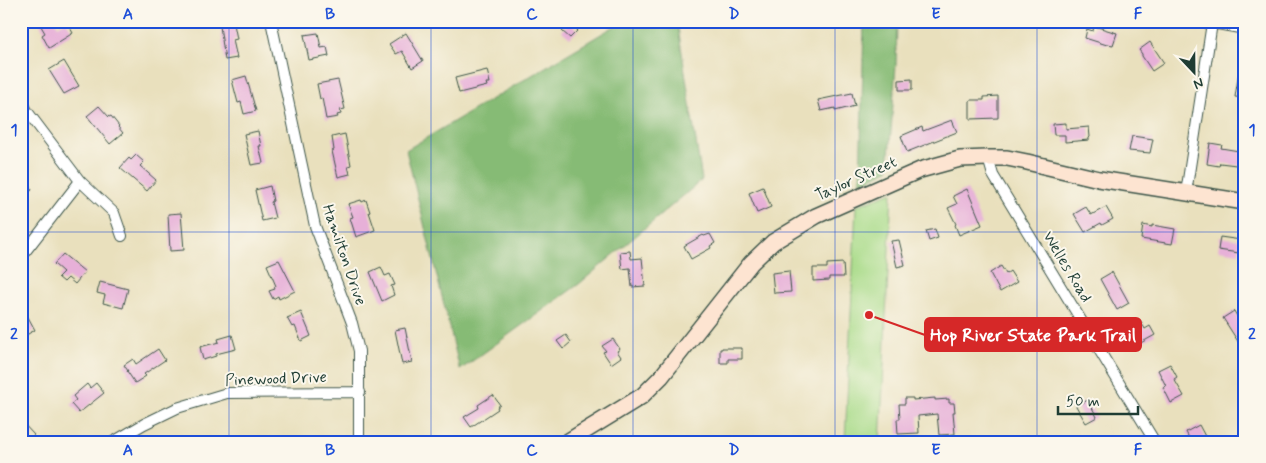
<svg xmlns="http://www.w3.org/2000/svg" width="1266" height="463" viewBox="0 0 1266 463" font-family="Mynerve,sans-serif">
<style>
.green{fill:#a9db89;stroke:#648c5e}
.forest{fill:#86bb75;stroke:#527c54}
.building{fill:#e7b0d8}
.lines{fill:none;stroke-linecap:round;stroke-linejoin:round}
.street-casing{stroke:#3d5549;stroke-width:12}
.secondary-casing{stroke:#3d5549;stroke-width:18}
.street{stroke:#fff;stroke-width:10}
.secondary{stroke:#fde4d1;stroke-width:15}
.grid{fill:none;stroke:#1d4ed8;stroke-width:1;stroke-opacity:0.55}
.labels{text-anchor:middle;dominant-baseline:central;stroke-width:4;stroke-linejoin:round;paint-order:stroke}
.street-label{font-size:16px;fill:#1f3d34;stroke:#fbf7ec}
.leader{fill:none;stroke:#d62828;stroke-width:2}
.callout-dot{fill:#d62828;stroke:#fbf7ec;stroke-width:2}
.callout{fill:#d62828;stroke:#d62828;stroke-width:2}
.callout-label{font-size:18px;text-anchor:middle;font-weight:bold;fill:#fff}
.neatline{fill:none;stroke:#1d4ed8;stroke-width:2}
.grid-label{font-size:16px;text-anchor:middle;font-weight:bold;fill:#1d4ed8}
</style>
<rect width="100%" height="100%" fill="#fbf7ec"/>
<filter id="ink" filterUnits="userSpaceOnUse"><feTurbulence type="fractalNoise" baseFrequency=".02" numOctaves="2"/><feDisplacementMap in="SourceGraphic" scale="10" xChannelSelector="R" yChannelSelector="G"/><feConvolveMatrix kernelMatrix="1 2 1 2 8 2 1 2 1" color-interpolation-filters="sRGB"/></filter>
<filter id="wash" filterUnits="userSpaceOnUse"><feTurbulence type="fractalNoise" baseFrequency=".0096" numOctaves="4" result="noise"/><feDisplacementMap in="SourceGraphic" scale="20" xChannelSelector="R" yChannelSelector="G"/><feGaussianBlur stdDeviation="1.12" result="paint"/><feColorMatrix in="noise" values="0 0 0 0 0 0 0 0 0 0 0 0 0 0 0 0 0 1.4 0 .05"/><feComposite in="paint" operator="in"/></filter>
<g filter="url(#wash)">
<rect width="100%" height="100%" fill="#e9e0bd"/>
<!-- green -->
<path class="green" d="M892,192C887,275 885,359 880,442H845L856,206Z"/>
<!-- forest -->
<path class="forest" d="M623,21H677L702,180L579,284L460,370L406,150Z
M864,21H897L896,65L888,170L860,183Z"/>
<g id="blocks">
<!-- building -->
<path class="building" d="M38,21H55L58,26L66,21L73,33L49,48L42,35L45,33Z
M569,23L578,30L570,38L562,31Z
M234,24L237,39L233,40L237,58L225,60L220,26Z
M1094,26L1117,33L1113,45L1108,44L1107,45L1085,38L1087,29L1093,31Z
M318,33L321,48L327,47L329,56L309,60L304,35Z
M406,33L423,61L412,68L402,51L396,54L389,44Z
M1150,42L1164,63L1152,71L1142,56V54L1139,50Z
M64,61L79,86L64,94L49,70Z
M1240,65L1245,66V98L1235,97Z
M487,70L490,83H486L487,86L459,93L455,78Z
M246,76L256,111L244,114L241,102L238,103L232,80Z
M912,79V90H899V80Z
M338,80L345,109L340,110L341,114L337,115L338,117L326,119L322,98L320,99L317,84Z
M852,93L855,106L835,111V108L821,111L818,100Z
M998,96V118L970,119V100H984V97Z
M99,106L109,117L111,116L119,126L118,127L123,133L110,144L87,116Z
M952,120L957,132L907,152L901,136L922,127L923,131Z
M1066,123V129L1089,127L1090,137L1089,138V140L1065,142V135H1054L1053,124Z
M258,131L261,146H259L263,163L251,165L244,134Z
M345,134L351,165L348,166L350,174L338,177L332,151L334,150L332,137Z
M1132,136L1153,139L1150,153L1129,151Z
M1210,143L1222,145L1221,148L1245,152L1244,166L1220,163L1219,166L1207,164Z
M136,155L144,162L140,166L156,180L147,191L120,168L129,158L131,160Z
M21,172L32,190L21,197Z
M270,186L273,201L271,202L275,218L262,221L255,190Z
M763,187L771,207L757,213L749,193Z
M967,189L982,225L959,235L955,225L956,224L948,208L957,204L953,196Z
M361,200L362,202L366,200L370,212H369L375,230L356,237L350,218L353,217L348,204Z
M1086,207L1091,215L1106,207L1113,219L1102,225L1101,223L1085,232L1074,214Z
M181,213L184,250L170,251L168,214Z
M1143,225L1152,227V225L1175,229L1172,244L1141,239Z
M935,229L938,238L929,241L926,231Z
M710,234L715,243L710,246L711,248L691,259L684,246L703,235L704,236Z
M1220,237L1241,240L1239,253L1218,250Z
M899,240L905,265L897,267L891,241Z
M630,251L631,259L642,258L645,286L632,287L630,268L622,269L620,252Z
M63,254L85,272L75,284L68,278L64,282L58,277L63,272L54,264Z
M279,260L295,291L279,299L278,296L273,299L269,291L275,289L274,287L276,286L267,265Z
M843,263L844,277H829V280L813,281V268H827V264Z
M1001,266L1006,274L1010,271L1017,282L1000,292L990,273Z
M381,267L385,276L390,274L395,285L391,286L394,295L382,301L370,272Z
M789,271L791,292L774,293L772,273Z
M1112,272L1129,303L1117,310L1100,279Z
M100,282L128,289L123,308L103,303L105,295L97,293Z
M1234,311L1245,330V340L1239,343L1223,318Z
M301,312L311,336L301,341L295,326L292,327L287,318Z
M28,317L35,330L21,338V320Z
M1140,320L1145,329L1150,326L1155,335L1137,345L1127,326Z
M405,328L412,362L402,364L395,330Z
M232,335L236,349L216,354V356L203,360L200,347L219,342L218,339Z
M566,335L571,342L563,349L557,341Z
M613,339L620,349L617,351L621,357L611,364L603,352L606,351L602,346Z
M722,348H742V359H728V363H720V349H722Z
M158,349L165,360L144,374L146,376L135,383L127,371H128L124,365L133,359L136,364Z
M1170,364L1177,377L1174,379L1184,396L1171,403L1163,387L1166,386L1158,370Z
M96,383L104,393L79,413L71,404L76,400L73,396L87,384L90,388Z
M493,395L500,405L497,407L498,409L471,427L464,417L479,408L478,405Z
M905,398H913V400L935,398V400L949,399V403H954L955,412H953L955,434L939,435L937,414L918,416L919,433L898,434L897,419H900L899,404H905Z
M1088,400L1097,417L1086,423L1076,406Z
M21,421L34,435L26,442H21Z
M1199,425L1208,442H1191L1186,432Z"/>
</g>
</g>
<g filter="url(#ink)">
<use href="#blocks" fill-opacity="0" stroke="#3d5549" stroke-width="1"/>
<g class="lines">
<defs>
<path id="street" d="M271,21L315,226L352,323L359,351V442
M1205,21L1212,23L1245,29
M21,99L27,111L80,181L114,213L122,236
M988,158L993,175L1155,442
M1186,193L1212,23
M21,257L80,181
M113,442L144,424L177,408L227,393L360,392"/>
<path id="secondary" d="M567,442L642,396L661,377L751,263L773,242L816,216L920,170L960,159L988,158H1007L1027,162L1099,179L1245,202"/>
</defs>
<!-- street casing -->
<use href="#street" class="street-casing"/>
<!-- secondary casing -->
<use href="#secondary" class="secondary-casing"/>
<!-- street -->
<use href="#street" class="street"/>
<!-- secondary -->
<use href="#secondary" class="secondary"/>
</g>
</g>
<!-- grid -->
<path class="grid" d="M229,21V442M431,21V442M633,21V442M835,21V442M1037,21V442M21,232H1245"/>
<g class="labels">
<!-- street labels -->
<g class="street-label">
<text transform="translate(856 179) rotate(-24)">Taylor Street</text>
<text transform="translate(344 255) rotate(71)">Hamilton Drive</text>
<text transform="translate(1067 267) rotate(59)">Welles Road</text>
<text transform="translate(276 379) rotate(-2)">Pinewood Drive</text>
</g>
</g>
<!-- callouts -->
<path class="leader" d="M869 315L925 335"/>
<circle class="callout-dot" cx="869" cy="315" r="5"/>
<rect class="callout" x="925" y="318" width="216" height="33" rx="5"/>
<g class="callout-label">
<text x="1033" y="341">Hop River State Park Trail</text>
</g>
<!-- margin -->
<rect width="1266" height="463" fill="none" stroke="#fbf7ec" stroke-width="55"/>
<!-- north arrow -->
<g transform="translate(1194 72) rotate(158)" stroke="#fbf7ec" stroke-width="4" paint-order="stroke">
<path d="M0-4L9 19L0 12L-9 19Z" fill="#1f3d34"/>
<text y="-8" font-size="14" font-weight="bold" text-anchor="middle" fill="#1f3d34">N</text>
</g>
<!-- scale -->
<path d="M1058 406v8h80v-8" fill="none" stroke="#1f3d34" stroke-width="2.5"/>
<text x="1066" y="406" font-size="15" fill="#1f3d34" stroke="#fbf7ec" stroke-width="4" paint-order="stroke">50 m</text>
<rect x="28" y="28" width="1210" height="408" class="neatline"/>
<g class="grid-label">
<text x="128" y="19">A</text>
<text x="330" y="19">B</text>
<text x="532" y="19">C</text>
<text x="734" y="19">D</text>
<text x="936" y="19">E</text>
<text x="1138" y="19">F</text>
<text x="14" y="135">1</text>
<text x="1252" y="135">1</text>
<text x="14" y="339">2</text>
<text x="1252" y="339">2</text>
<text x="128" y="455">A</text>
<text x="330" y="455">B</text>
<text x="532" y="455">C</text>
<text x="734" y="455">D</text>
<text x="936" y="455">E</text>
<text x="1138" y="455">F</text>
</g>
</svg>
